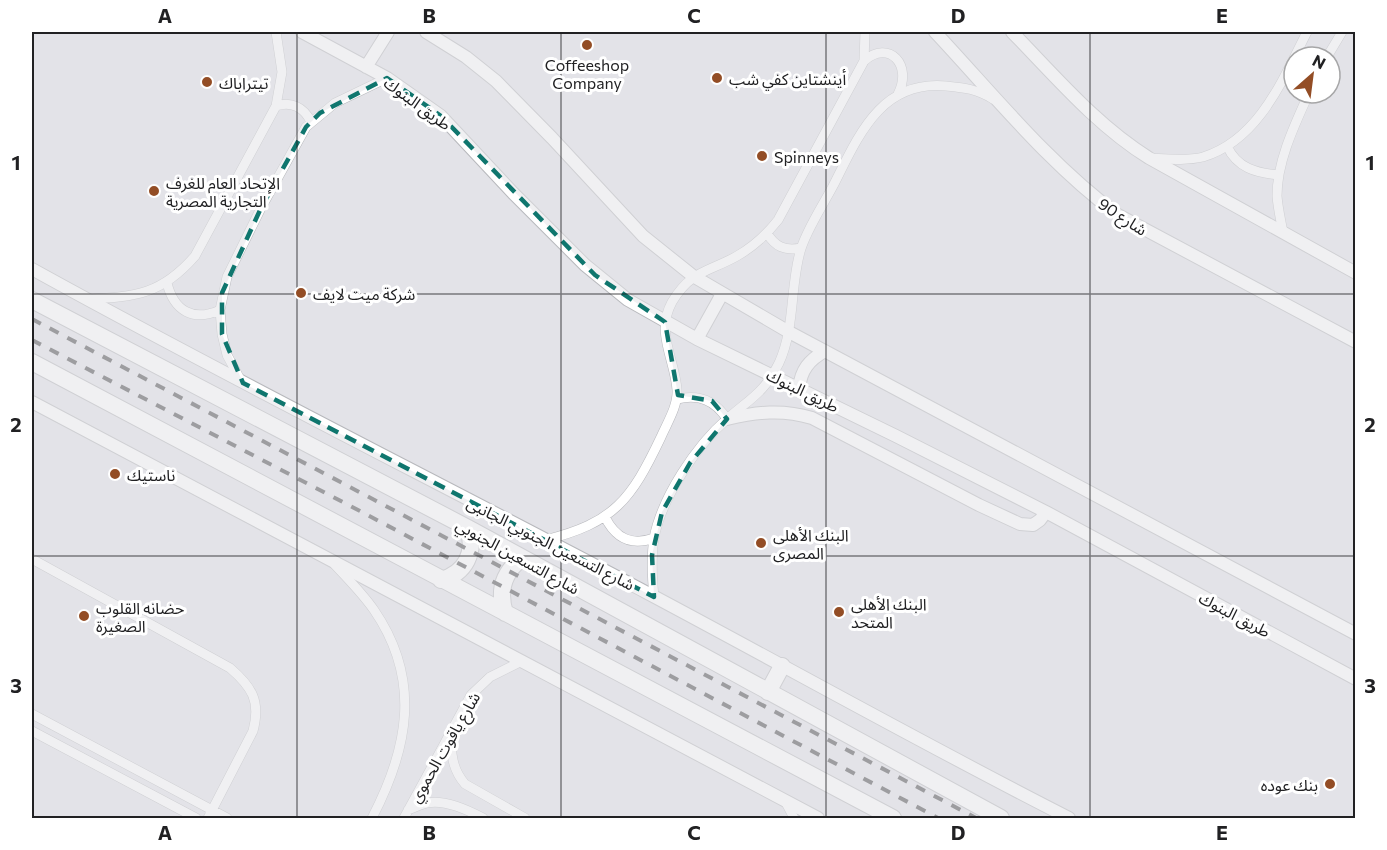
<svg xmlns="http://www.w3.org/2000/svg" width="1387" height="850" viewBox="0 0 1387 850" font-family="Commissioner,'Noto Sans Arabic',sans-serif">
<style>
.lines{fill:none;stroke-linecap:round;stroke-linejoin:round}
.minor-casing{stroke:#b7b8bc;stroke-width:10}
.tertiary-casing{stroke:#b7b8bc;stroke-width:14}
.trunk-casing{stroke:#b7b8bc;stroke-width:18}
.minor{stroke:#fff;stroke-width:9}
.tertiary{stroke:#fff;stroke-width:12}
.trunk{stroke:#fff;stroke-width:16}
.rail{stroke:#48484b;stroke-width:4;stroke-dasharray:10 10;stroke-linecap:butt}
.marked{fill:none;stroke:#0f766e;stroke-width:4.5;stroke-dasharray:12 8;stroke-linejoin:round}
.grid{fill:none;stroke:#212123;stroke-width:1.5;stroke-opacity:0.55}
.poi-dot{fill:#934d25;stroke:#fff;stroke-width:2}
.labels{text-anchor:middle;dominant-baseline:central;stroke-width:6;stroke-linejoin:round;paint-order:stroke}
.poi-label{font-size:16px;fill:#212123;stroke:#fff;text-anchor:start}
.street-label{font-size:16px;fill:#212123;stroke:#fff}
.neatline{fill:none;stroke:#212123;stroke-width:2}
.grid-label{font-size:20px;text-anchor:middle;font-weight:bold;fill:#212123}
</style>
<rect width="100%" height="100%" fill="#e3e3e8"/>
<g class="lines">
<defs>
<path id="minor" d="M1327,57L1342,32
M864,61C889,39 913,65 898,94
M276,106C291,101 304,107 311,122
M1227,146C1237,168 1256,173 1279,175
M1152,158C1168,159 1187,161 1203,157C1259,140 1283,79 1307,32
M767,233C775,247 785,251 801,248
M1283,233C1281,221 1278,209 1277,196C1277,161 1295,124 1309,93
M167,283C174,311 193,322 220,310
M88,299C136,297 162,294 195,256L276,106L282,72L276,32
M241,381L227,355L222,334L220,310L227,277L261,208L306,127L335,103L387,78
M677,399C699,394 715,400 727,419
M605,517C616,539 632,546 654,538
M545,540C614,523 631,500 661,437C667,423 678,406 677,390C675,359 655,333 672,302C691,270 709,272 737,256C753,247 767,234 778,220L864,61L865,32
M32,559L230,668C252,687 261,701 253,731L208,818
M335,565C349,580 363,594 374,610C422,680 408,749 372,818
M654,597C652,577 651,557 654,538C662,497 696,446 727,419C751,398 764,393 779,363C795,328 790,288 800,252C805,232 823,205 833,186C858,137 880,80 946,86C966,88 976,89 993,99
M32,714L227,818
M32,731L196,818
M450,737C452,755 452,769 465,784L525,818
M785,801L794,818
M408,810C414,808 421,804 427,803C445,799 468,810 483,818
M404,818L471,695L490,677L520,662"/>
<path id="tertiary" d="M302,32L387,78L441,116L513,193L585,265L628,300L697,339L896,436L1046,512L1356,679
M426,32L466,57L496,81L552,138L643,236L693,276L789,332L1356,634
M935,32C994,95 1048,163 1118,215L1356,342
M1012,32C1055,76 1096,125 1149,158L1356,273
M366,67L388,32
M32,269C236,382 446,486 653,596C792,670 929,747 1069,818
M697,339L722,294
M799,388C801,370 809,360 825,351
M32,402L818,818
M727,419C757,412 782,409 812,418L979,505L1020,524L1033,525L1040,520L1046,512"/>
<path id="trunk" d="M32,300L468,528L1001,818
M32,362L893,818
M441,580C466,573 476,552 468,528
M505,613C498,591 503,573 521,559
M768,692L782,666"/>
</defs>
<!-- minor casing -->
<use href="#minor" class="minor-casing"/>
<!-- tertiary casing -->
<use href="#tertiary" class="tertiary-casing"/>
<!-- trunk casing -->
<use href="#trunk" class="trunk-casing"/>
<!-- minor -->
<use href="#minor" class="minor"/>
<!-- tertiary -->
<use href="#tertiary" class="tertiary"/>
<!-- trunk -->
<use href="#trunk" class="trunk"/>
<!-- rail -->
<path class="rail" d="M32,319L976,818
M32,340L360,511L938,818"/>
</g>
<!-- marked area -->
<path d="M0 0H1387V850H0ZM387,78L441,116L595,275L665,322L678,395L712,401L727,419L690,463L662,512L652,555L654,597L243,383L222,334V293L261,208L306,127L320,113Z" fill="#e3e3e8" fill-opacity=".55" fill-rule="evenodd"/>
<path class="marked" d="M387,78L441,116L595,275L665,322L678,395L712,401L727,419L690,463L662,512L652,555L654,597L243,383L222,334V293L261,208L306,127L320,113Z"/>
<!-- grid -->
<path class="grid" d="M297,32V818M561,32V818M826,32V818M1090,32V818M32,294H1356M32,556H1356"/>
<!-- markers -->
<g class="poi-dot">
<circle cx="587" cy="45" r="6"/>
<circle cx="717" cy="78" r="6"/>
<circle cx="207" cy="82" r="6"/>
<circle cx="762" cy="156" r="6"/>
<circle cx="154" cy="191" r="6"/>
<circle cx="301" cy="293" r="6"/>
<circle cx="115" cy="474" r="6"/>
<circle cx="761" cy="543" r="6"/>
<circle cx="839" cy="612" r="6"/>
<circle cx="84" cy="616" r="6"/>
<circle cx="1330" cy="784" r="6"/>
</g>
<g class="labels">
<!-- poi labels -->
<g class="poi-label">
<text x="587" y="64" text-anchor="middle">Coffeeshop<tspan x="587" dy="18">Company</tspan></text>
<text x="729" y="78">أينشتاين كفي شب</text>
<text x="219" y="82">تيتراباك</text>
<text x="774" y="156">Spinneys</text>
<text x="166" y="182">الإتحاد العام للغرف<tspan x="166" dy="18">التجارية المصرية</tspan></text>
<text x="313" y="293">شركة ميت لايف</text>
<text x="127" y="474">ناستيك</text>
<text x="773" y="534">البنك الأهلى<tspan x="773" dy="18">المصرى</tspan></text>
<text x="851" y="603">البنك الأهلى<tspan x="851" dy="18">المتحد</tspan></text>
<text x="96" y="607">حضانه القلوب<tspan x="96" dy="18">الصغيرة</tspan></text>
<text x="1318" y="784" text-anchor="end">بنك عوده</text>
</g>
<!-- street labels -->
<g class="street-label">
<text transform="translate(418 103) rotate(36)">طريق البنوك</text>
<text transform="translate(1123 216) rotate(33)">شارع 90</text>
<text transform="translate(803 390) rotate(26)">طريق البنوك</text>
<text transform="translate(551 543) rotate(27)">شارع التسعين الجنوبي الجانبى</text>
<text transform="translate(518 556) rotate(29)">شارع التسعين الجنوبي</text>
<text transform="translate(1235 614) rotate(28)">طريق البنوك</text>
<text transform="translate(444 747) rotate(-60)">شارع ياقوت الحموي</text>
</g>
</g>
<!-- border -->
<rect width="1387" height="850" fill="none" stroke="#ffffff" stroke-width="66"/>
<!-- north arrow -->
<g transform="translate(1312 75) rotate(28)"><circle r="28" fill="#ffffff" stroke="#a6a6a7" stroke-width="1.5"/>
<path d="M0-4.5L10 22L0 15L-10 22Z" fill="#934d25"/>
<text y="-9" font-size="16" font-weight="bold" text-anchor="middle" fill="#212123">N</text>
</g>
<rect x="33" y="33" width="1321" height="784" class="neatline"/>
<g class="grid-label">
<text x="165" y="23">A</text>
<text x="429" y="23">B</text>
<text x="694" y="23">C</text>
<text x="958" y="23">D</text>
<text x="1222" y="23">E</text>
<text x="16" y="170">1</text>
<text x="1370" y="170">1</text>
<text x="16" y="432">2</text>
<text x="1370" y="432">2</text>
<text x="16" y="693">3</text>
<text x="1370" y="693">3</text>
<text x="165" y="840">A</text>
<text x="429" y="840">B</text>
<text x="694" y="840">C</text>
<text x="958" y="840">D</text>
<text x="1222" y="840">E</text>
</g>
</svg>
